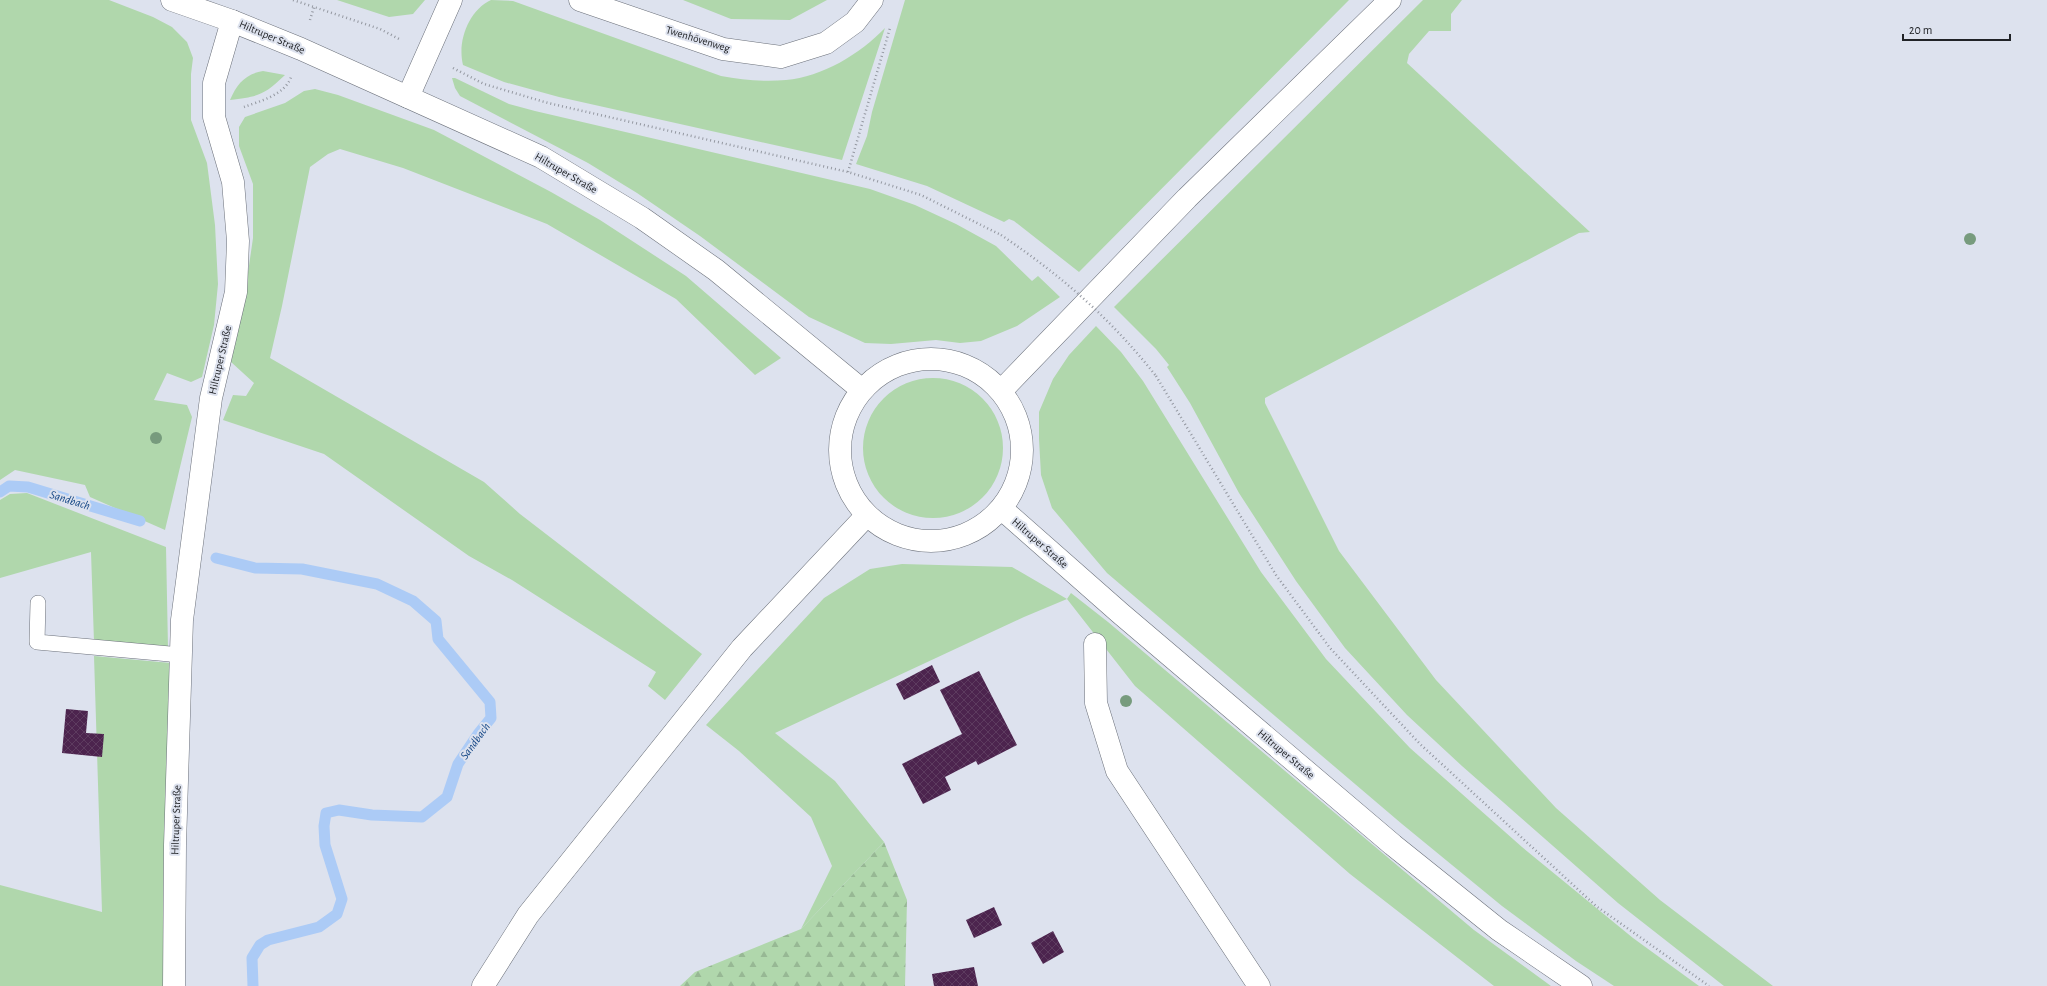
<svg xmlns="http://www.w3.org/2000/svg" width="2047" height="986" viewBox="0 0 2047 986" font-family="'Alegreya Sans',sans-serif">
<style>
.grass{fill:#b0d7ac}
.forest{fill:url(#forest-firs)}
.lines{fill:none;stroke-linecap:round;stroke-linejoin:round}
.stream{stroke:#accbf6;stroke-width:11}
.building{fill:url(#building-cross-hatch)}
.lane-casing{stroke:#6b707a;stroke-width:16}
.street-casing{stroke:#6b707a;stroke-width:23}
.secondary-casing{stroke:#6b707a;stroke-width:23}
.path{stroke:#9498a1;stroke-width:2.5;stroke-dasharray:1 3;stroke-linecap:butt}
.lane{stroke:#fff;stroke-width:15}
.street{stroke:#fff;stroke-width:22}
.secondary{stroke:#fff;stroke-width:22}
.path-bridge{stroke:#9498a1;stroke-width:2.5;stroke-dasharray:1 3;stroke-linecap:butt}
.tree{fill:#779b7d}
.labels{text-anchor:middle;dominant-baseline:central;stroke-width:4;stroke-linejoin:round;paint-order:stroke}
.street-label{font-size:11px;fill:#212327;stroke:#dde2ee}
.water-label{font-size:12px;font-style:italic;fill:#184987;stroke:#dde2ee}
</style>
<defs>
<pattern id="forest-firs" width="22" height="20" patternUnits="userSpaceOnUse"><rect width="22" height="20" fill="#b0d7ac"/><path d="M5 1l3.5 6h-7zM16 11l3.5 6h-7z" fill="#97b894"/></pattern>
<pattern id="building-cross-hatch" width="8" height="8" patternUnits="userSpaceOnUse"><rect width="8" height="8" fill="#4c244e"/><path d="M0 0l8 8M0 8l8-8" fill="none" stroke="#5d3b5f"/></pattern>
</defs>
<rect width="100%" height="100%" fill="#dde2ee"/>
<!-- grass -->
<path class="grass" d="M0,0H109L153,17L172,27L187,42L193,58L191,74V120L207,163L215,225L218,284L214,325L202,377L191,382L167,373L154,400L187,405L192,417L165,530L90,497L85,485L15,470L0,480Z
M337,0H425L413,14L389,17Z
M491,0L513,1L721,76C742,80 764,82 786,80C822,77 860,54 885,28L842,160L559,97L504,82L463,65C457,41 469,10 491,0Z
M683,0H827L790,20L731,19Z
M905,0H1349L1079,272L1014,221L1009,219L1004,222L927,186L856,164L867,136L872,112Z
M1423,0H1462L1451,14V31H1429L1409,54L1407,63L1590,232L1579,233L1265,398V403L1339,551L1436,680L1556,808L1660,900L1773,986H1724L1618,903L1462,766L1407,715L1345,648L1296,581L1239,493L1190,403L1167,367L1169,365L1156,349L1114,307Z
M263,71L285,75C263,96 259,96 230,100C237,84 245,74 263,71Z
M452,78H455L509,104L535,111L870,189L915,205L956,224L996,246L1032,281L1038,276L1060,297L1017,326L981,341L960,343L936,340L891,344L865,343L809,317L700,236L637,193L588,163L460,96L455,88Z
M315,89L338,95L434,130L551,192L600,220L686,276L781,358L755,375L676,299L547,224L403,168L340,149L328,154L310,167L282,306L270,358L484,482L520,514L702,654L665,700L648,686L656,672L512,580L469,556L324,454L223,420L233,395L246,396L254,383L231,362L243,307L253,238V184L239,146V127L245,117L285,103L304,91Z
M1096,326L1121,352L1143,381L1261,572L1326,659L1410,748L1522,847L1633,938L1699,986H1614L1576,961L1502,906L1402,824L1107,573L1052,508L1041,475L1039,439V412L1053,379L1069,355Z
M863 448a70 70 0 1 1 140 0a70 70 0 1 1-140 0Z
M27,493L166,547L168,648L94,642L91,552L0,578V500L10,494Z
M902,564L1012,567L1067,599L1071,593L1108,622L1474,930L1551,986H1494L1350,874L1135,686L1067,599L1024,617L775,733L835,781L884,842L801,929L832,866L811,817L739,751L706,725L824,598L870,569Z
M94,656L171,663L165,986H0V885L102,912Z"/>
<!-- forest -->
<path class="forest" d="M884,842L907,900L905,986H680L695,972L801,929Z"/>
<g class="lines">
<!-- stream -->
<path class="stream" d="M0,492L9,486L28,487L140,521
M216,558L255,568L302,569L377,584L413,601L436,621L438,639L490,702L491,718L478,734L458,764L447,797L422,817L372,815L339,810L326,813L324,826L325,845L342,899L337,914L319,927L268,940L260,945L252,958L253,986"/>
</g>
<!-- building -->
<path class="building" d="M932,665L940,682L904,700L896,684Z
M979,671L1017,745L978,765L976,761L945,777L951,790L923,804L902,764L962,734L940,690Z
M66,709L88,711L86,733L104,734L102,757L62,753Z
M994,907L1002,925L974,938L966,920Z
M1053,931L1064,952L1043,964L1031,943Z
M974,967L978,986H934L932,974Z"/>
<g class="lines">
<defs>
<path id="lane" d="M38,603L37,642L181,655"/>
<path id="street" d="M580,0L723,49L781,57L826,43L855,22L872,0
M408,97L451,0
M1095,644L1096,703L1117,771L1259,986
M174,986L175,845L182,620L211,398L236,292L238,241L233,182L214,117V83L232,21"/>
<path id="secondary" d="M172,0L232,21L301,49L541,157L642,218L716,270L862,390
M840 450a91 91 0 1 1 182 0a91 91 0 1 1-182 0Z
M1001,391L1187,198L1390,0
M1002,509L1120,613L1393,845L1499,930L1581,986
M483,986L528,915L742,648L867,515"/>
</defs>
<!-- lane casing -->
<use href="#lane" class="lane-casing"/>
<!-- street casing -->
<use href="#street" class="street-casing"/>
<!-- secondary casing -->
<use href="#secondary" class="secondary-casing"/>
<!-- path -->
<path class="path" d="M293,0L380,29L401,40
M310,20L314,7
M453,68L484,84L548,103L848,172L921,195L1001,235
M244,107C260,101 285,95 291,77
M848,172L890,28
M1156,376L1276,575L1330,648L1420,744L1596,906L1709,986"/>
<!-- lane -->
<use href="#lane" class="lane"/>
<!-- street -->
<use href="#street" class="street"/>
<!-- secondary -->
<use href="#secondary" class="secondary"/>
<!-- path-bridge -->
<path class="path-bridge" d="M1001,235C1062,276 1111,319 1156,376"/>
</g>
<!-- trees -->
<g class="tree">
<circle cx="1970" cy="239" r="6"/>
<circle cx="156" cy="438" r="6"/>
<circle cx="1126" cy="701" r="6"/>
</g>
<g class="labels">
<!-- street labels -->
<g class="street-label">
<text transform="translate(272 37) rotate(23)">Hiltruper Straße</text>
<text transform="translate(698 39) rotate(17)">Twenhövenweg</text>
<text transform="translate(566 173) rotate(30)">Hiltruper Straße</text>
<text transform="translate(220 360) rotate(-77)">Hiltruper Straße</text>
<text transform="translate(1040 543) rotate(41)">Hiltruper Straße</text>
<text transform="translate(1286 754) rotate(40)">Hiltruper Straße</text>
<text transform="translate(176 820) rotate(-88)">Hiltruper Straße</text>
</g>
<!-- water labels -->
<g class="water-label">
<text transform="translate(70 500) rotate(17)">Sandbach</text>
<text transform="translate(475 741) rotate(-54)">Sandbach</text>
</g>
</g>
<!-- scale -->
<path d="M1903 34v6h107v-6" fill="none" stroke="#212327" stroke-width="2"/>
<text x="1909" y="34" font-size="12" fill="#212327" stroke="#dde2ee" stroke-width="3" paint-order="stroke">20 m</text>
</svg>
